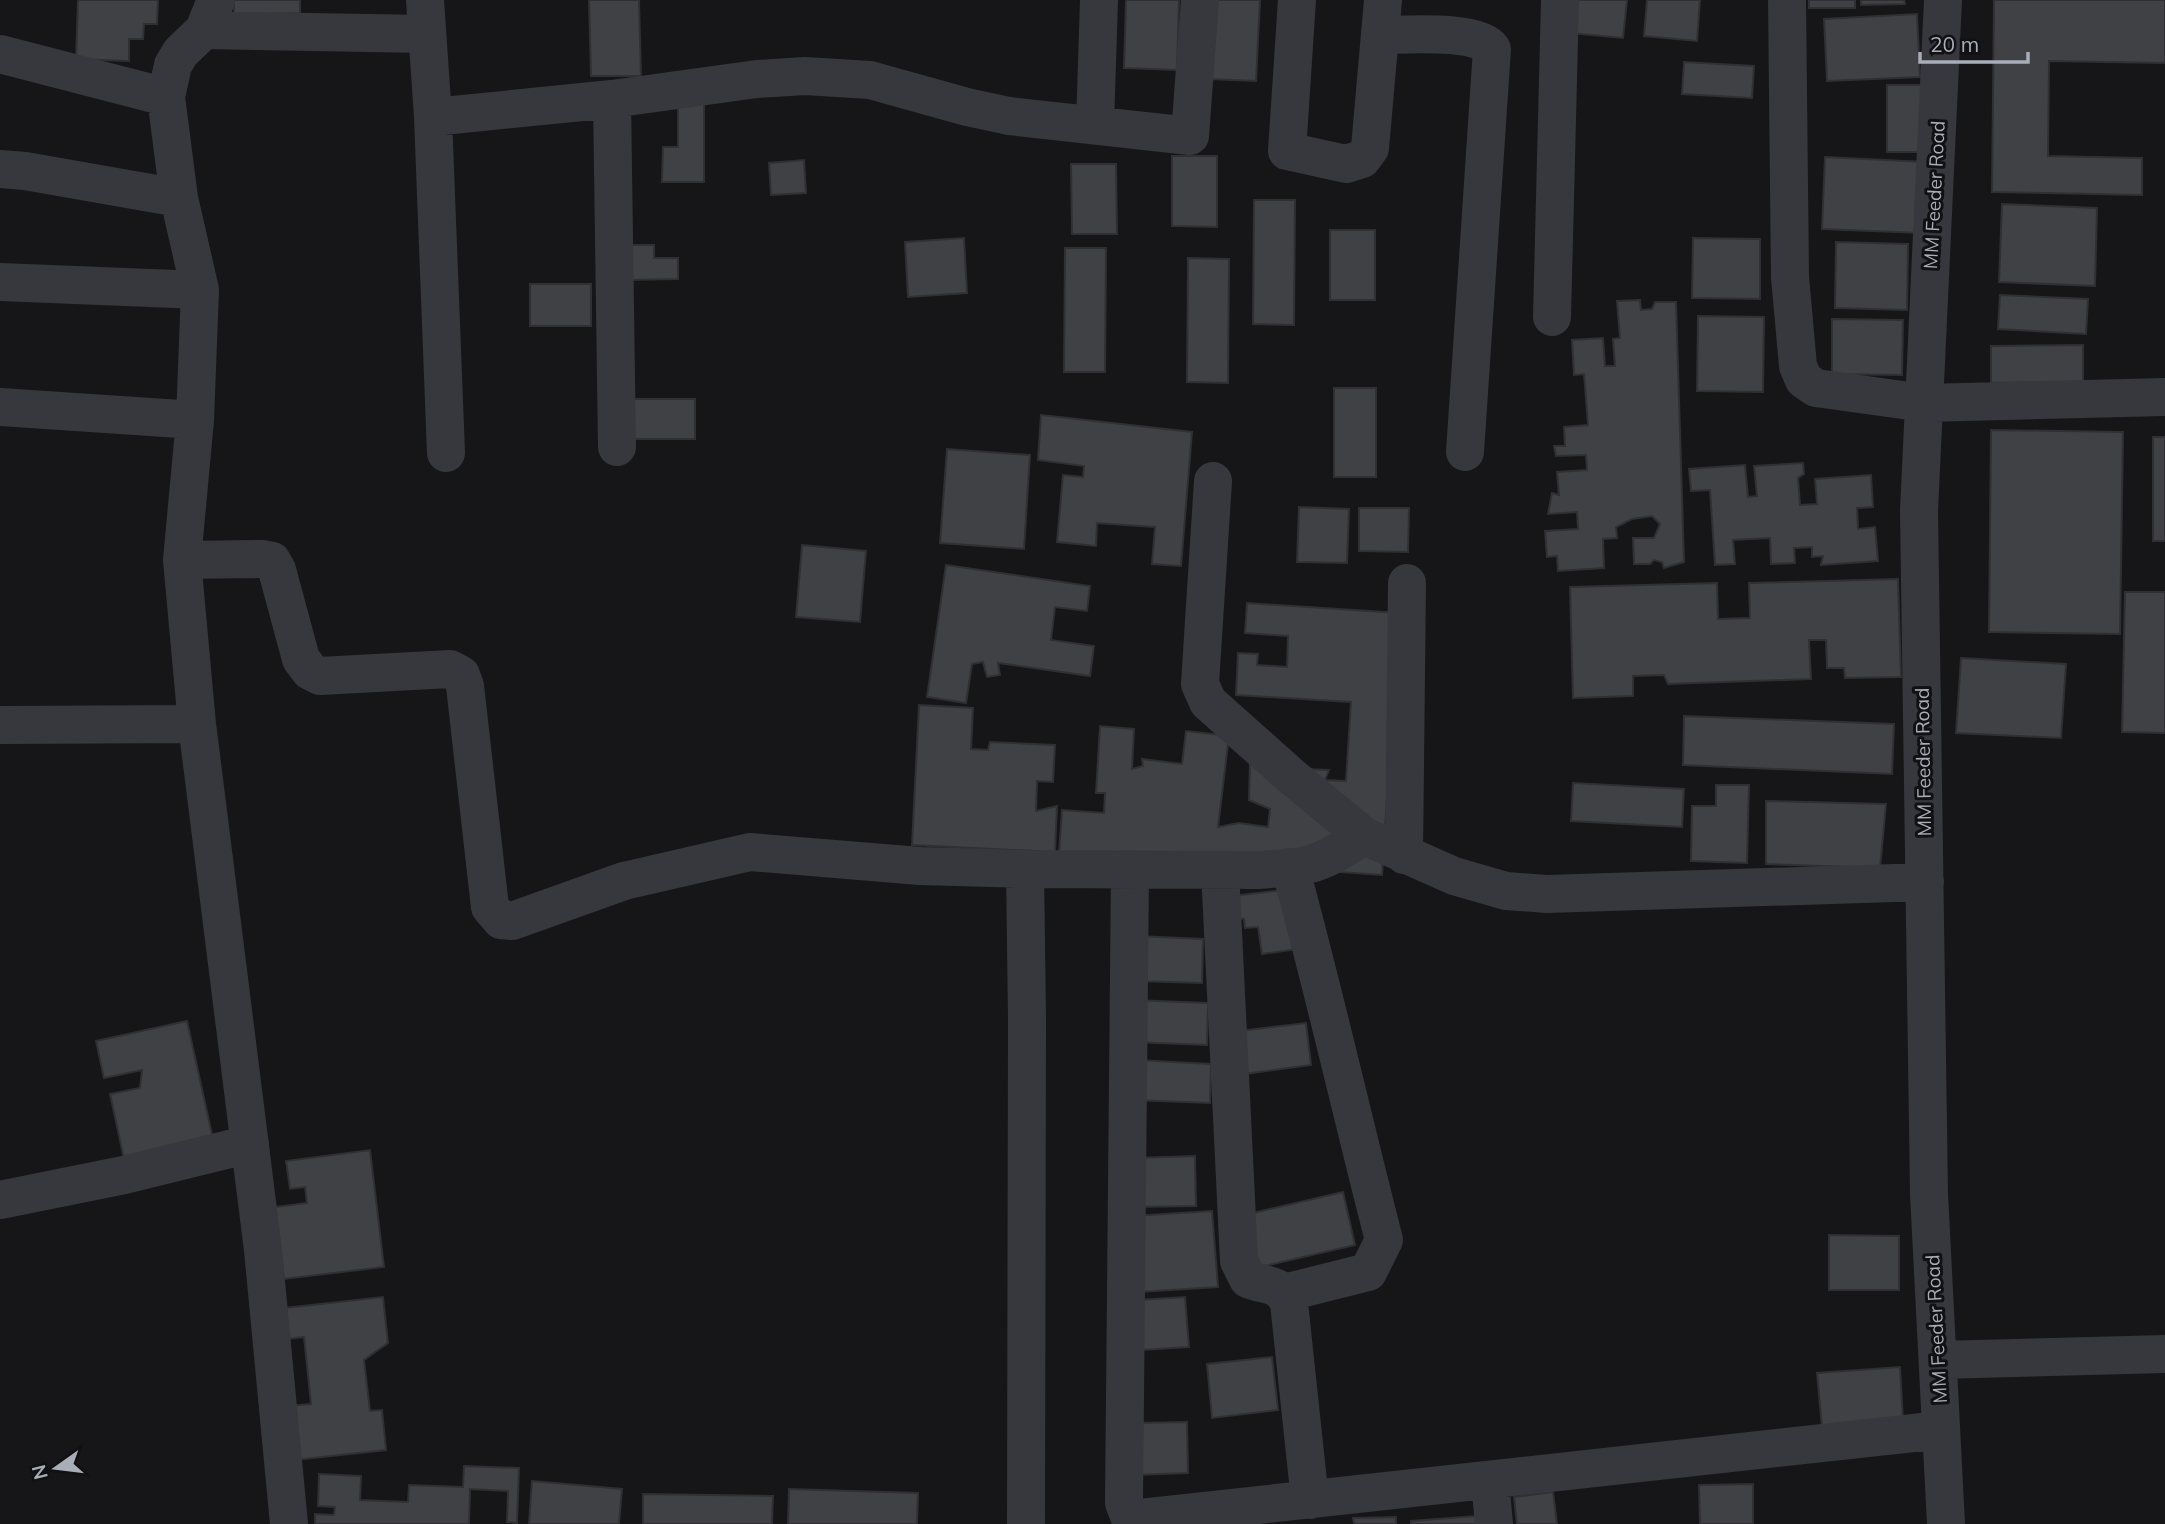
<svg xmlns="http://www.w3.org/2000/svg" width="2165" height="1524" viewBox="0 0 2165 1524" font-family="Mulish,sans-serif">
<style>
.building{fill:#404145;stroke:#303034;stroke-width:2}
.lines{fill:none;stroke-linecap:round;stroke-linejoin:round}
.minor{stroke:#37383d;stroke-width:38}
.labels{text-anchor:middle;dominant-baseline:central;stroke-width:6;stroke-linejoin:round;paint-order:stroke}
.street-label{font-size:19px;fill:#a8adb8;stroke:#111113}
</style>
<rect width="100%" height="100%" fill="#161618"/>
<!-- building -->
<path class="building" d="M78,0H158L157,24H144L143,39H129V61L76,59Z
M234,0H300V13L234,15Z
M589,0H639L641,76H591Z
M1126,0H1179L1177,70L1124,68Z
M1214,0H1260L1256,81L1210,79Z
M1574,0H1627L1623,38L1571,33Z
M1647,0H1700L1697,41L1644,36Z
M1809,0H1855V8H1809Z
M1861,0H1904L1905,4L1861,5Z
M1994,0H2165V63L2049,61L2048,156L2142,158V195L1992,192Z
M1917,14L1920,77L1827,81L1824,19Z
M1684,62L1754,66L1752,98L1682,94Z
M1887,85H1931L1930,152H1887Z
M678,103H704V182H662L663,147H678Z
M1172,156H1217V227L1172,226Z
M1825,157L1925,162L1922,233L1822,229Z
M804,160L806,193L771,195L769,163Z
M1071,164H1116L1117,234H1072Z
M1254,200H1295L1294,325L1253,324Z
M2002,204L2097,208L2095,286L1999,282Z
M1330,230H1375V300H1330Z
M964,238L967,293L908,297L905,242Z
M1693,238L1760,239V299L1692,298Z
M1836,242L1908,244L1907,310L1835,308Z
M624,245H654V258H678V279L625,280Z
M1065,248H1106L1105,372H1064Z
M1188,258L1229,259L1228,383L1187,382Z
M530,284H591V326H530Z
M2000,295L2088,299L2086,334L1998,329Z
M1640,300L1641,310L1652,309L1655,302H1676L1684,562L1664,568L1662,562L1654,560L1650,564H1634L1633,538H1654L1660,524L1652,516L1632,519L1616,527L1617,538L1603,539L1604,568L1558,571L1557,556L1547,557L1545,531L1578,529L1577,512L1548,514L1552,493L1559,495L1557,472L1587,470L1586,455L1556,456L1554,446H1565L1564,427L1588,425L1584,374L1574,375L1572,340L1603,338L1605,366H1615L1613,339L1620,338L1617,301Z
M1698,316L1764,317L1763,392L1697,391Z
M1832,319L1903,320L1902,375L1832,374Z
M2083,345V382L1991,383V346Z
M1334,388H1376V477H1334Z
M627,399H695V439H628Z
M1041,415L1192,432L1181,566L1152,564L1155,527L1097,523L1096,546L1057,542L1063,475L1083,477L1084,466L1038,460Z
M1991,430L2123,432L2120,634L1989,632Z
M2153,437H2165V541H2153Z
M947,449L1030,455L1024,549L940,543Z
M1803,463L1804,474L1798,478L1800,505L1817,504L1815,479L1871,475L1873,507L1857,508L1858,529L1875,527L1878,561L1821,565L1823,556L1812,557V547L1794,548L1795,563L1771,564L1770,538L1733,540L1735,564L1715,565L1710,490L1691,491L1689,469L1745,465L1748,497L1757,496L1754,466Z
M1299,507L1349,509L1347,563L1297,562Z
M1359,508H1409L1408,552L1359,551Z
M802,545L866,551L860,622L796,617Z
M946,565L1090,586L1087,611L1055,607L1051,640L1094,646L1090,676L998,663L1000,675L987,677L983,662L972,664L966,703L927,697Z
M1898,579L1901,677L1845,678L1844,668H1827L1826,640H1809L1811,679L1668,684L1664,675L1633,676V696L1573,698L1570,587L1717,583L1718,619L1750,618L1749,583Z
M2125,592H2165V733L2122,732Z
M1247,603L1399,613L1382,875L1059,853L1062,810L1104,813L1105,793H1096L1100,726L1134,729L1132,769L1143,766L1142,759L1182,764L1186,731L1229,736L1218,827L1239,823L1268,827L1270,809L1249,800L1250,762L1276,768L1329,770L1325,780L1346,781L1351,702L1236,695L1238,653L1258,654L1257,665L1287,667L1288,636L1245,633Z
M1961,658L2066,664L2061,738L1956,733Z
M919,705L973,708L971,749L988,750L990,742L1055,745L1053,782L1037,781L1036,811L1057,806L1055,852L912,845Z
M1684,716L1894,724L1892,774L1683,765Z
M1573,783L1684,789L1682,827L1571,821Z
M1716,785H1749L1747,863L1691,861L1692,806H1716Z
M1766,801L1886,804L1880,868L1766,864Z
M1290,889L1298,949L1262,954L1258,927L1245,928L1244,919L1235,917L1232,896Z
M1137,936L1203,939L1202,983L1136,981Z
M1133,1000L1208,1003L1207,1045L1132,1042Z
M187,1021L213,1139L124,1159L110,1094L140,1088L142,1070L104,1078L96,1041Z
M1306,1023L1311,1065L1244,1074L1239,1031Z
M1135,1060L1211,1064L1210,1103L1133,1100Z
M370,1150L384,1267L284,1279L275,1207L307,1203L305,1187L290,1189L286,1161Z
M1195,1156L1196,1206L1135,1207L1134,1158Z
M1343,1192L1355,1245L1256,1268L1244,1215Z
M1212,1211L1218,1287L1139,1292L1133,1216Z
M1829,1235L1899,1236V1290H1829Z
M383,1297L388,1343L364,1360L370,1411L382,1410L386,1450L295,1460L289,1406L311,1404L304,1337L289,1339L285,1308Z
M1185,1297L1189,1347L1142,1350L1138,1300Z
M1272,1357L1278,1410L1212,1418L1207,1364Z
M1900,1367L1903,1421L1822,1427L1817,1373Z
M1187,1422L1188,1473L1134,1475L1132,1423Z
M464,1466L519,1468L517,1523L507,1522L508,1491L470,1489L469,1524H315V1514L334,1515L335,1507L318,1506L319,1474L361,1476L360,1500L408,1502L409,1485L463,1487Z
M532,1481L622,1489L619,1524H529Z
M1753,1484V1524H1700L1699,1485Z
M789,1489L918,1493L917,1524H788Z
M1553,1492L1557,1524H1517L1514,1497Z
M643,1494L773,1496L772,1524H643Z
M1476,1516V1524H1411V1521Z
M1396,1517V1524H1354L1353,1518Z"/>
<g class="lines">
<!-- minor -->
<path class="minor" d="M216,0L204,30L181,52L173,65L166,97L179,198L200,290L195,420L182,560L197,724L263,1250L289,1524
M425,0L433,117L446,453
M1297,0L1287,151L1346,164L1362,159L1370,148L1383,0
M1787,0L1790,277L1798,366L1804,380L1816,388L1924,403L2165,397
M1943,0L1919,511L1929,1194L1946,1524
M204,30L426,34
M1380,35C1404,35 1479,29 1492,49L1465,452
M0,54L166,97
M612,99L617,447
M433,117L612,99L757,79L805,76L870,80L967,107L1009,116L1190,136L1200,0
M1095,125L1099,0
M0,169L25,171L179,198
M0,282L200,290
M1552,317L1560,0
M0,407L195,420
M1213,481L1200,684L1208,702L1291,776L1364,836L1454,876L1506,891L1547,894L1925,882
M182,560L262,559L272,561L277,570L301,659L310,671L320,676L450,669L461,675L465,686L490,907L501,920L512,921L624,881L750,852L920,866L1025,869L1027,1019L1026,1524
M0,725L197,724
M1404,855L1407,583
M1025,869L1260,870C1276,868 1295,869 1310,864C1330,859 1347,846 1364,836
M1130,869L1124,1503L1129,1516L1140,1518L1941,1430
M1220,870L1239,1261L1248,1279C1268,1287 1279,1282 1289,1303L1310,1500
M0,1200L124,1175L250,1144
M1284,1293L1368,1272L1384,1240C1352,1116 1324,991 1290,867
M1938,1360L2165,1354
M1490,1481L1494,1524"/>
</g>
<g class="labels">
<!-- street labels -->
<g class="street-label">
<text transform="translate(1934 195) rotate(-87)">MM Feeder Road</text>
<text transform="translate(1923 762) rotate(-91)">MM Feeder Road</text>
<text transform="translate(1936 1329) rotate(-93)">MM Feeder Road</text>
</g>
</g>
<!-- north arrow -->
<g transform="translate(56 1468) rotate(256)" stroke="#111113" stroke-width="5" paint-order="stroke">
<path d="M0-5L12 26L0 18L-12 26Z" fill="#a8adb8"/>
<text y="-10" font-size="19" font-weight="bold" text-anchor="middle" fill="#a8adb8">N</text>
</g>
<!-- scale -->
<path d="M1920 52v10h108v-10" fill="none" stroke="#a8adb8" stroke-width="3.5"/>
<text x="1930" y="52" font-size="21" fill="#a8adb8" stroke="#111113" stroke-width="5" paint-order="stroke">20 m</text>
</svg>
